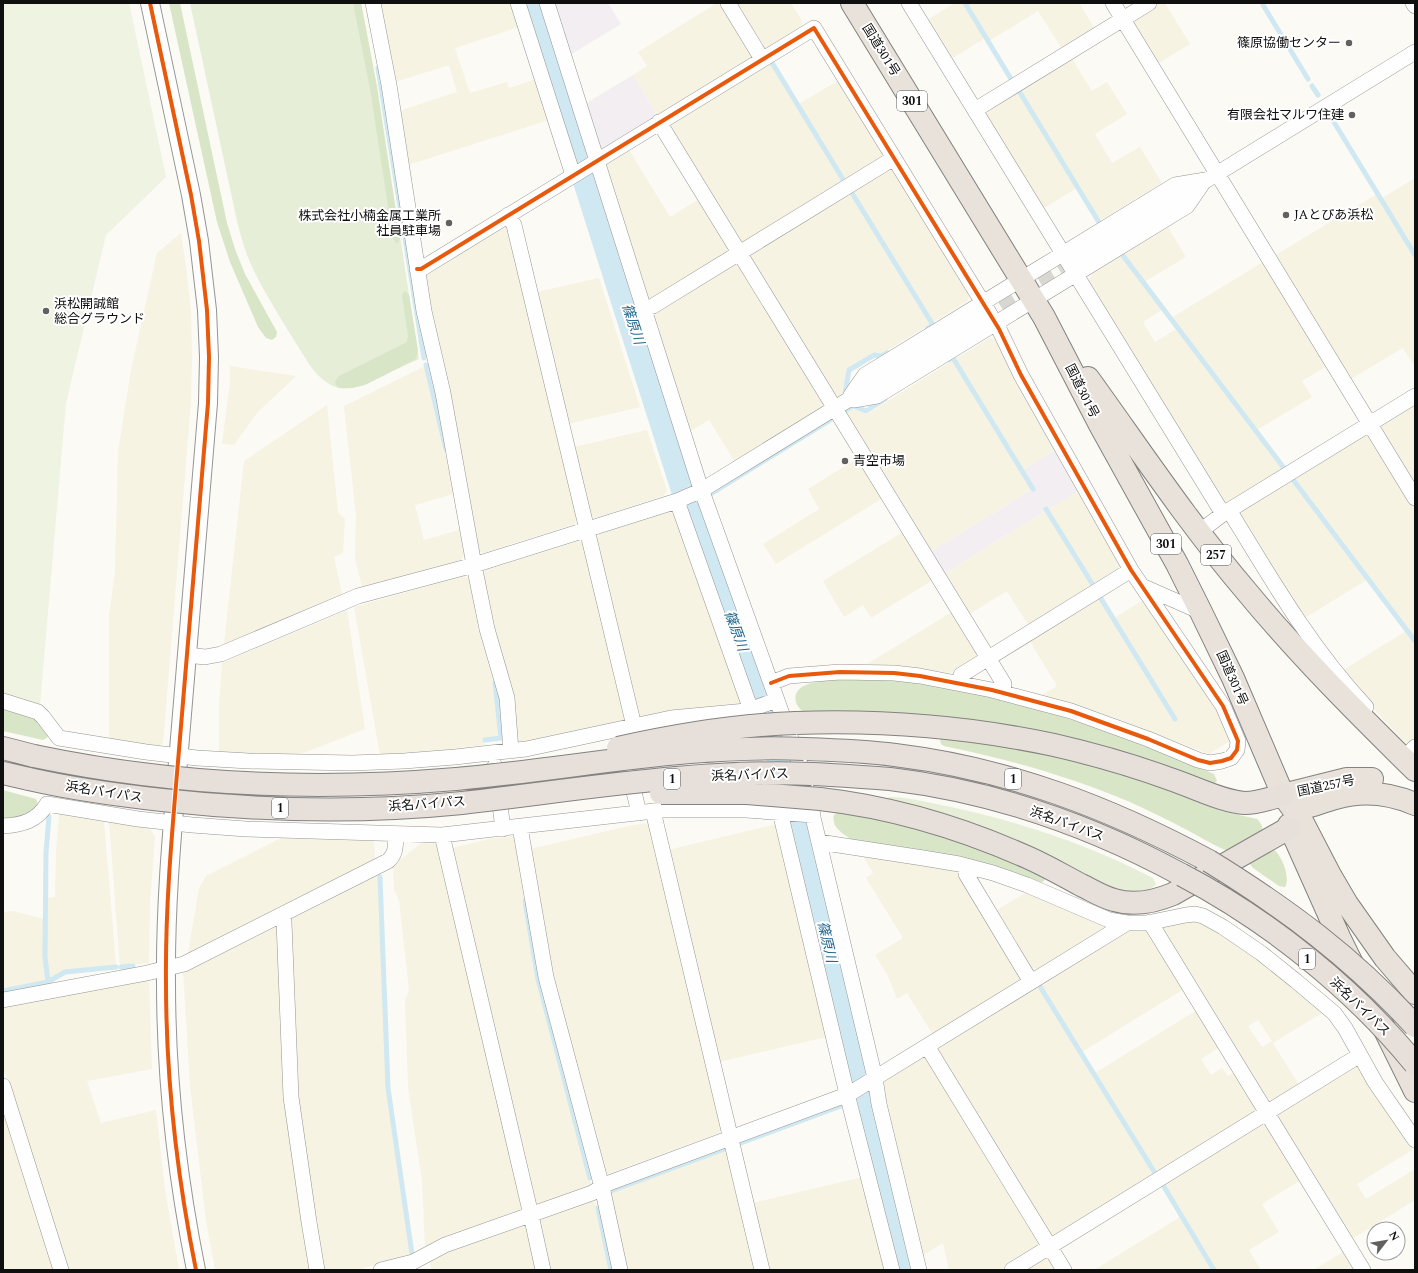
<svg xmlns="http://www.w3.org/2000/svg" width="1418" height="1273" viewBox="0 0 1418 1273" font-family="Spectral,'Noto Sans JP',serif">
<style>
.industrial{fill:#f2eef1}
.farmland{fill:#f6f3e3;fill-rule:evenodd}
.green{fill:#e6eed8}
.forest{fill:#d8e5c7}
.pitch{fill:#eff3e1}
.lines{fill:none;stroke-linecap:round;stroke-linejoin:round}
.stream{stroke:#d0e8f1;stroke-width:5}
.river{stroke:#d0e8f1;stroke-width:29}
.minor-tunnel{stroke:#d8d7d2;stroke-width:15;stroke-dasharray:15 8;stroke-linecap:butt}
.minor-casing{stroke:#959593;stroke-width:16}
.tertiary-casing{stroke:#959593;stroke-width:20}
.trunk-casing{stroke:#838280;stroke-width:24}
.motorway-casing{stroke:#838280;stroke-width:24}
.minor{stroke:#fefefe;stroke-width:15}
.tertiary{stroke:#fefefe;stroke-width:18}
.trunk{stroke:#e8e2da;stroke-width:22}
.motorway{stroke:#e7dfd9;stroke-width:22}
.motorway-bridge-casing{stroke:#838280;stroke-width:24;stroke-linecap:butt}
.motorway-bridge{stroke:#e7dfd9;stroke-width:22}
.cycleway-casing{stroke:#fff;stroke-width:6}
.cycleway{stroke:#e8590c;stroke-width:4}
.poi-dot{fill:#626160;stroke:#fff;stroke-width:1.5}
.labels{text-anchor:middle;dominant-baseline:central;stroke-width:4;stroke-linejoin:round;paint-order:stroke}
.shield{fill:#fff;stroke:#575757;stroke-width:1}
.shield-label{font-size:12px;font-weight:bold;fill:#0f0f0f}
.poi-label{font-size:13px;fill:#0f0f0f;stroke:#fff;text-anchor:end}
.street-label{font-size:13px;fill:#0f0f0f;stroke:#fff}
.water-label{font-size:14px;font-style:italic;fill:#266a93;stroke:#fff}
</style>
<rect width="100%" height="100%" fill="#fbfaf5"/>
<!-- industrial -->
<path class="industrial" d="M553,3H608L621,24L570,55Z
M633,75L658,116L603,149L599,148L585,104Z
M1057,449L1080,490L943,574L930,552L1034,488L1023,470Z"/>
<!-- farmland -->
<path class="farmland" d="M377,3H512L519,27L455,48L470,93L507,82L509,88L536,79L549,120L405,166L396,112L457,92L449,65L392,83Z
M717,3H723L753,53L752,58L658,116L633,75L647,66L638,52Z
M736,3H791L802,21L800,29L765,50Z
M955,3H963L985,38L951,59L927,20Z
M966,3H1079L1095,29L1062,49L1038,11L989,41Z
M1160,3H1165L1190,44L1157,64L1132,24L1133,19Z
M1071,57L1092,91L1107,82L1127,114L1095,134L1112,163L1140,147L1162,183L1100,221L1019,89Z
M770,61L844,182L744,243L739,242L669,127L670,122Z
M839,80L883,151L881,160L846,181L799,104Z
M1017,91L1077,188L1042,209L986,117L988,109Z
M628,148L670,217L699,199L729,249L728,253L651,300L647,299L605,167L607,161Z
M887,170L895,172L969,293L968,301L933,322L852,191Z
M1415,178V252L1382,198Z
M850,193L931,324L881,354L873,352L847,368L841,397L838,399L835,398L749,258L751,254Z
M1377,194L1415,257V367L1403,348L1349,380L1274,256Z
M503,225L509,227L578,518L575,524L483,553L478,550L432,325L424,274Z
M1168,227L1186,257L1144,282L1123,255Z
M181,233L186,266L191,311L192,357L191,402L163,743L156,747L109,741V615L115,572L118,452L131,370L157,253Z
M1121,256L1162,310L1143,322L1155,342L1176,329L1284,470L1229,503L1221,501L1087,284L1092,274Z
M1265,261L1329,365L1302,381L1312,397L1257,430L1171,318Z
M734,264L739,265L824,403L823,408L735,462L709,420L689,432L653,318L655,312Z
M599,278L640,407L568,424L537,292Z
M990,338L996,340L1057,449L1023,470L955,359Z
M953,360L1032,489L930,552L845,414L853,409L867,414Z
M230,366L296,376L257,413L234,445L222,444L230,383Z
M425,366L447,462L453,494L415,505L424,540L459,530L464,555L461,560L362,587L355,558L356,516L344,406Z
M1415,403V488L1379,429L1380,424Z
M327,405L338,512L345,519L343,553L334,557L342,594L224,644L244,461Z
M647,430L667,490L663,496L595,518L590,515L574,447Z
M1366,433L1371,434L1415,507V639L1293,478Z
M858,458L883,498L776,564L763,544L819,509L808,489Z
M1291,479L1367,580L1301,620L1238,512Z
M1080,490L1121,562L1119,571L1094,586L1047,510Z
M1046,511L1092,587L1029,626L1007,591L968,615L943,574Z
M669,512L675,515L742,701L739,705L638,718L596,540L599,534Z
M903,532L933,580L871,618L863,605L844,617L823,581Z
M579,541L584,544L626,720L516,743L482,576L486,570Z
M464,576L469,579L479,631L495,688L499,737L484,739V745L404,754L380,755L354,607Z
M1098,597L1174,720L1176,719L1114,618L1145,599L1219,708L1233,739L1209,754L1112,717L1042,695L1057,686L1029,640Z
M347,610L365,729L296,756L219,752V705L222,663Z
M952,612L978,653L976,658L951,673L921,669L867,664Z
M1406,631L1415,643V738L1406,743L1362,697L1340,672Z
M59,814L104,821L116,966L65,971L49,980L46,957L47,898L55,897L56,852Z
M109,822L149,828L155,836L150,903L149,963L120,966Z
M649,823L722,1128L719,1133L605,1175L552,976L530,849L633,825Z
M777,824L827,1037L719,1062L668,850Z
M514,836L537,979L591,1184L588,1188L539,1206L535,1203L452,848L489,839Z
M281,838L374,841L375,864L187,959L199,888L206,876Z
M421,843L438,844L523,1207L521,1212L425,1249L422,1181L408,1087L405,1001L409,990L399,900L394,890L393,863L404,857Z
M863,856L957,871L1021,977L1020,981L933,1035L907,993L897,999L888,976L875,955L903,938L866,878L873,873Z
M379,870L387,1088L412,1256L356,1270H323L297,1097L289,915Z
M1027,892L1058,905L1108,928L1034,973L995,911Z
M13,911L44,919V957L47,981L3,990V912Z
M278,921L310,1270H215L206,1221L190,1086L183,969Z
M1195,921L1201,923L1220,933L1256,958L1292,986L1322,1013L1273,1043L1299,1085L1272,1102L1266,1101L1160,928ZM1258,1020L1272,1041L1262,1047L1248,1026Z
M1126,930H1148L1184,989L1082,1052L1040,984Z
M149,979L152,1069L87,1081L101,1123L156,1110L165,1190L179,1270H67L3,1067V1006Z
M1038,985L1155,1175L1055,1237L1050,1235L937,1051L938,1046Z
M1197,1010L1220,1047L1201,1059L1211,1075L1222,1068L1228,1076L1235,1072L1256,1107L1255,1112L1157,1174L1095,1073Z
M922,1056L927,1057L1040,1242L1039,1247L1000,1270H949L943,1243L922,1256L883,1086L886,1078Z
M1356,1064L1369,1086L1394,1121L1412,1150L1357,1184L1366,1199L1415,1169V1200L1352,1239L1277,1117L1278,1112Z
M3,1106L55,1270H3Z
M1261,1122L1266,1123L1301,1180L1262,1204L1279,1232L1249,1250L1261,1270H1216L1163,1184Z
M727,1149L756,1270H626L609,1193Z
M863,1177L886,1270H768L752,1203Z
M591,1200L595,1202L610,1270H549L539,1222L542,1217Z
M1180,1217L1213,1270H1094Z
M523,1224L527,1226L536,1270H432L429,1260L447,1250Z
M1345,1251L1357,1270H1313Z
M1045,1257L1050,1258L1057,1270H1024Z"/>
<!-- green -->
<path class="green" d="M190,3H361L377,87L419,359C407,364 395,370 383,376C352,392 332,397 309,364C290,333 270,303 254,271C246,255 241,238 237,221Z
M889,797C903,796 932,803 946,806C1018,821 1088,844 1153,878L1156,884C1148,895 1127,892 1116,892L888,802L887,799Z"/>
<!-- forest -->
<path class="forest" d="M169,3H180L227,223L235,249L245,274L277,332L276,337L272,340L266,338L258,327L230,262L217,222Z
M353,3H361L377,87L400,239L397,244L393,239L370,89Z
M405,291L409,295L418,351L416,359L365,385L352,388H339L336,385L335,381L339,376L407,342L408,336L402,296L403,293Z
M840,679C866,679 893,679 919,683C1022,698 1119,734 1214,774L1217,781L1214,784L1188,776L809,714C803,712 798,709 796,702C790,681 828,680 840,679Z
M3,709L34,719L38,722L48,737L43,740L3,731Z
M942,737L1020,747L1151,781L1221,811L1257,819C1262,824 1263,827 1262,834L1228,851C1214,846 1201,837 1187,830C1169,820 1149,811 1130,802C1070,777 1008,759 944,746L941,744L940,740Z
M3,790L36,799L38,804C34,816 15,818 3,818Z
M838,812L859,813L972,844L1045,877V879L1043,882H1040L995,866L851,839C842,833 831,827 834,815Z
M1271,848C1281,852 1291,877 1285,887L1279,886L1253,868L1250,864V860Z"/>
<!-- pitch -->
<path class="pitch" d="M3,3H129L166,177L106,235L66,403L40,705L3,694Z"/>
<g class="lines">
<!-- stream -->
<path class="stream" d="M965,3L1011,79
M1263,5L1308,79
M771,61L844,181
M378,68L424,358
M1312,86L1318,95
M1019,91L1100,224
M1329,114L1415,255
M852,193L933,325L928,328
M1121,253L1284,468
M948,360L953,358L1033,489
M426,365L446,449
M845,393L849,370L874,355L882,356L887,353
M845,411L853,406L866,411L885,399
M1294,481L1415,641
M712,493L830,420
M691,506L697,502
M1046,509L1093,585
M1100,597L1175,719
M485,740L501,738L495,683
M380,877L388,1088L412,1254
M525,901L538,979L590,1178
M121,967L133,966
M48,982L45,957L46,852L49,817
M1039,985L1155,1173
M3,991L48,982L65,972L116,967
M855,1101L864,1097
M738,1144L841,1106
M1163,1185L1214,1270
M611,1191L727,1148
M598,1208L611,1270
M415,1269V1270"/>
<!-- river -->
<path class="river" d="M531,3L685,488L786,772L905,1270"/>
<!-- minor-tunnel -->
<path class="minor-tunnel" d="M981,318L1075,261"/>
<defs>
<path id="minor" d="M373,3L389,85L424,311L443,393L474,565L487,629L507,698L511,751
M518,3L573,175
M547,3L699,483L801,767L875,1078L879,1104L919,1270
M728,3L762,59
M909,3L1223,514
M1113,3L1415,498
M1413,3L1415,6
M975,110L1149,3
M659,122L1004,684L1002,693
M508,215L514,225L634,726
M1075,261L1415,52
M417,269H421L814,28L999,329L1021,375L1131,570L1223,706L1238,741L1237,750L1231,758L1222,761L1210,763L1198,760L1148,739L1071,711L992,690L920,676L894,673L840,672L789,676L771,683
M644,309L653,306L894,158
M851,395L865,375L1175,185L1205,180
M854,400L877,396L1187,206L1205,180
M677,501L751,710
M1229,510C1271,579 1311,648 1366,707
M1199,532L1223,514L1415,396
M1142,586L1201,612
M187,655L205,657L221,654L358,596L474,565L677,501L702,490L981,318
M959,683L961,675L1131,570
M3,701L38,712L43,717L59,738L146,752L197,758L249,761L352,763L404,761L455,757L526,749L671,718L746,711L777,700
M624,750L639,813
M1403,759L1415,747
M495,766L503,829
M653,811L762,1270
M780,812L847,1094L892,1270
M3,826C22,825 37,821 47,804L138,819L192,825L246,829L442,835L663,810H746L813,815
M520,827L546,977L602,1187L620,1270
M442,835L531,1215L543,1270
M819,842L923,858L959,864L993,873L1027,885L1109,920L1127,923H1147L1186,915L1195,914L1203,916L1223,927L1261,953L1296,981L1334,1013L1345,1028L1375,1082L1415,1140
M968,867L966,874L1031,982
M281,915L284,922L291,1097L309,1222L317,1270
M1150,922L1363,1270
M3,1000L147,973L184,964L388,861C397,853 395,845 396,834
M927,1046L1064,1270
M3,1086L61,1270
M381,1270L413,1262L445,1245L592,1193L609,1183L849,1094L1127,923
M1012,1270L1360,1055"/>
<path id="tertiary" d="M150,3L191,195L199,241L207,310L209,357L208,403C199,511 190,618 181,726C174,812 165,897 166,983C166,1079 177,1176 196,1270"/>
<path id="trunk" d="M852,3L1044,317L1100,425L1177,564L1201,612L1233,678L1283,795L1303,823L1330,875L1347,904L1385,958L1415,993
M1088,378C1140,450 1189,524 1247,592C1299,655 1357,713 1415,770
M1283,795L1347,779H1372
M1284,796C1290,802 1294,807 1303,808C1314,805 1325,801 1336,798C1363,790 1389,793 1415,804
M1289,825L1339,937L1415,1091"/>
<path id="motorway" d="M796,723C883,720 969,727 1054,745C1093,754 1132,765 1170,779C1192,786 1223,802 1245,803C1258,803 1271,798 1283,795
M3,748L34,756
M804,749C834,750 865,751 895,755C1009,769 1108,807 1209,861
M3,773L29,779
M812,774C838,775 864,777 890,779C992,791 1092,826 1182,875
M820,799C892,807 964,829 1029,858C1047,866 1064,876 1081,885C1092,890 1102,897 1114,900C1134,906 1154,902 1173,894L1289,828"/>
</defs>
<!-- minor casing -->
<use href="#minor" class="minor-casing"/>
<!-- tertiary casing -->
<use href="#tertiary" class="tertiary-casing"/>
<!-- trunk casing -->
<use href="#trunk" class="trunk-casing"/>
<!-- motorway casing -->
<use href="#motorway" class="motorway-casing"/>
<!-- minor -->
<use href="#minor" class="minor"/>
<!-- tertiary -->
<use href="#tertiary" class="tertiary"/>
<!-- trunk -->
<use href="#trunk" class="trunk"/>
<!-- motorway -->
<use href="#motorway" class="motorway"/>
<defs>
<path id="motorway-bridge" d="M618,748C676,735 736,725 796,723
M34,756C172,785 316,791 456,779C571,769 687,744 804,749
M29,779C73,789 117,795 162,800C261,811 362,813 462,803C577,790 696,769 812,774
M661,793H747L820,799
M1209,861C1287,909 1353,958 1415,1026
M1182,875C1268,920 1353,988 1415,1064"/>
</defs>
<!-- motorway-bridge casing -->
<use href="#motorway-bridge" class="motorway-bridge-casing"/>
<!-- motorway-bridge -->
<use href="#motorway-bridge" class="motorway-bridge"/>
<defs>
<path id="cycleway" d="M150,3L191,195L199,241L207,310L209,357L208,403C199,511 190,618 181,726C174,812 165,897 166,983C166,1079 177,1176 196,1270
M417,269H421L814,28L999,329L1021,375L1131,570L1223,706L1238,741L1237,750L1231,758L1222,761L1210,763L1198,760L1148,739L1071,711L992,690L920,676L894,673L840,672L789,676L771,683"/>
</defs>
<!-- cycleway casing -->
<use href="#cycleway" class="cycleway-casing"/>
<!-- cycleway -->
<use href="#cycleway" class="cycleway"/>
</g>
<!-- markers -->
<g class="poi-dot">
<circle cx="1349" cy="43" r="4"/>
<circle cx="1352" cy="115" r="4"/>
<circle cx="1286" cy="215" r="4"/>
<circle cx="449" cy="223" r="4"/>
<circle cx="46" cy="311" r="4"/>
<circle cx="845" cy="461" r="4"/>
</g>
<g class="labels">
<!-- shield labels -->
<g class="shield">
<rect x="897" y="91" width="30" height="20" rx="3"/>
<rect x="1151" y="534" width="30" height="20" rx="3"/>
<rect x="1201" y="545" width="30" height="20" rx="3"/>
<rect x="664" y="769" width="16" height="20" rx="3"/>
<rect x="1005" y="769" width="16" height="20" rx="3"/>
<rect x="272" y="798" width="16" height="20" rx="3"/>
<rect x="1299" y="949" width="16" height="20" rx="3"/>
</g>
<g class="shield-label">
<text x="912" y="101">301</text>
<text x="1166" y="544">301</text>
<text x="1216" y="555">257</text>
<text x="672" y="779">1</text>
<text x="1013" y="779">1</text>
<text x="280" y="808">1</text>
<text x="1307" y="959">1</text>
</g>
<!-- poi labels -->
<g class="poi-label">
<text x="1341" y="43">篠原協働センター</text>
<text x="1344" y="115">有限会社マルワ住建</text>
<text x="1294" y="215" text-anchor="start">JAとぴあ浜松</text>
<text x="441" y="216">株式会社小楠金属工業所<tspan x="441" dy="15">社員駐車場</tspan></text>
<text x="54" y="304" text-anchor="start">浜松開誠館<tspan x="54" dy="15">総合グラウンド</tspan></text>
<text x="853" y="461" text-anchor="start">青空市場</text>
</g>
<!-- street labels -->
<g class="street-label">
<text transform="translate(881 50) rotate(58)">国道301号</text>
<text transform="translate(1082 391) rotate(63)">国道301号</text>
<text transform="translate(1232 678) rotate(66)">国道301号</text>
<text transform="translate(750 775) rotate(-2)">浜名バイパス</text>
<text transform="translate(1326 786) rotate(-12)">国道257号</text>
<text transform="translate(104 792) rotate(9)">浜名バイパス</text>
<text transform="translate(427 804) rotate(-4)">浜名バイパス</text>
<text transform="translate(1067 824) rotate(20)">浜名バイパス</text>
<text transform="translate(1360 1007) rotate(44)">浜名バイパス</text>
</g>
<!-- water labels -->
<g class="water-label">
<text transform="translate(633 324) rotate(72)">篠原川</text>
<text transform="translate(736 631) rotate(70)">篠原川</text>
<text transform="translate(827 942) rotate(77)">篠原川</text>
</g>
</g>
<!-- border -->
<rect width="1418" height="1273" fill="none" stroke="#0f0f0f" stroke-width="8"/>
<!-- north arrow -->
<g transform="translate(1386 1241) rotate(59)"><circle r="19" fill="#ffffff" stroke="#9f9f9f"/>
<path d="M0-3L7 15L0 10L-7 15Z" fill="#626160"/>
<text y="-6" font-size="11" font-weight="bold" text-anchor="middle" fill="#0f0f0f">N</text>
</g>
</svg>
